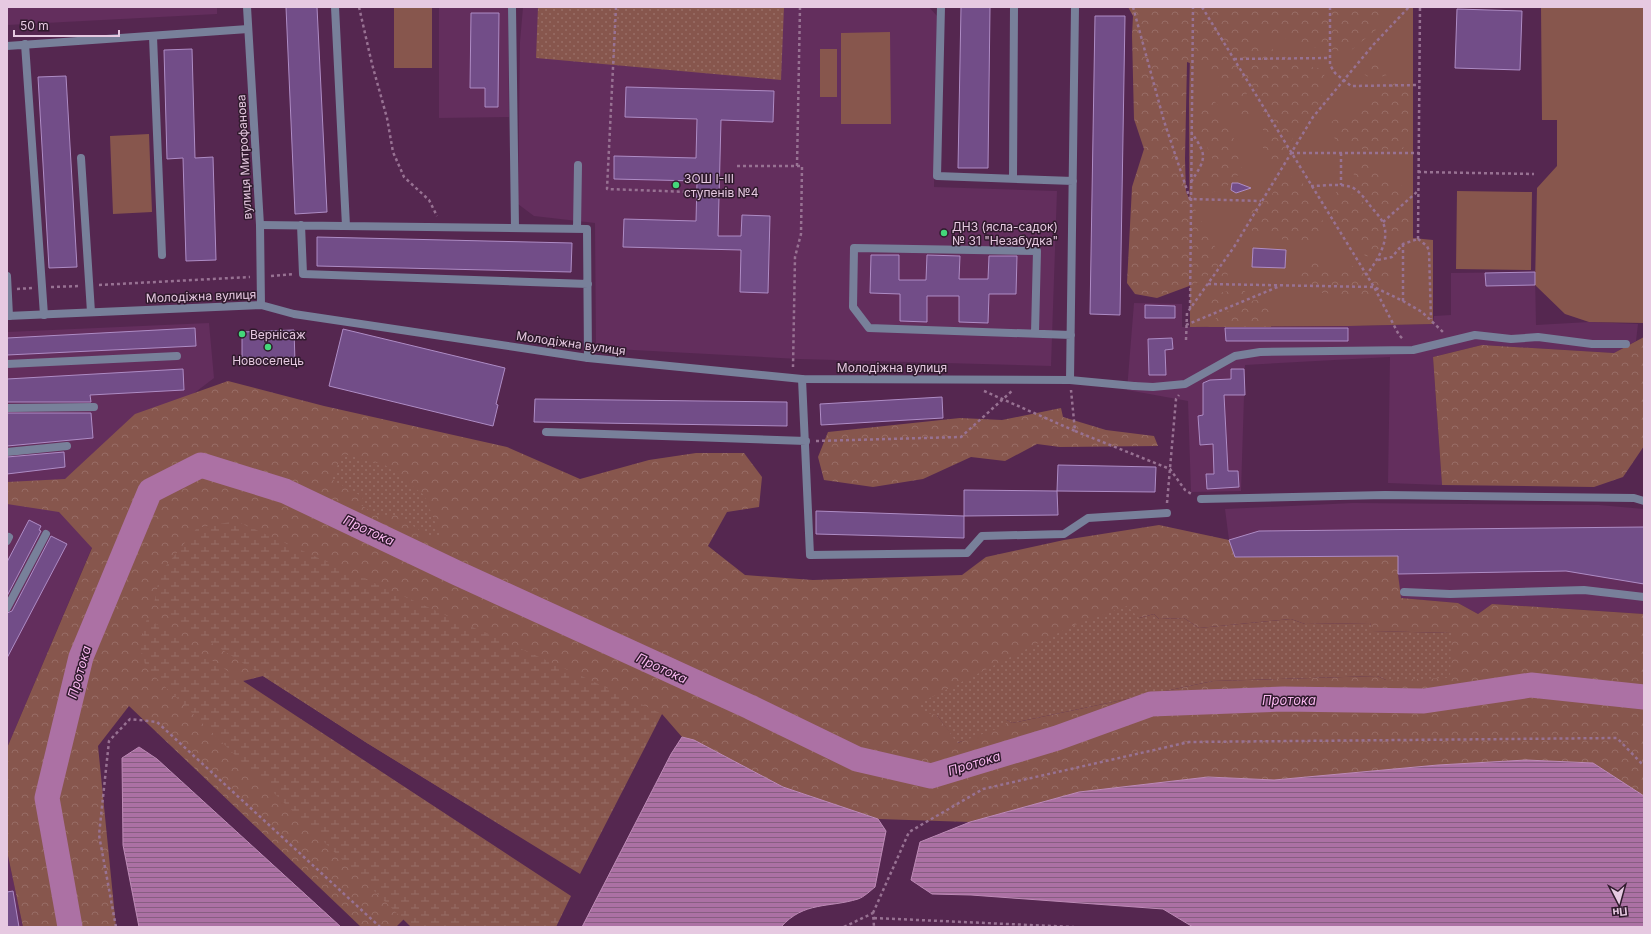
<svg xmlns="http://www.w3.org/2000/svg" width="1651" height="934" viewBox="0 0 1651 934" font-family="Inter,sans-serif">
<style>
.built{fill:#632e5d}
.green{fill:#87564d}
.forest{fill:url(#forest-crowns);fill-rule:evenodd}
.wetland{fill:url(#wetland-marsh)}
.garden{fill:url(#garden-dots)}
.water{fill:url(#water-rules);stroke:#bd8bb6}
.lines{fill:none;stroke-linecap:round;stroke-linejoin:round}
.river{stroke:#ac71a4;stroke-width:25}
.building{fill:#724d88;stroke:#ae8cc5}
.path{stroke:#987293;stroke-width:2.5;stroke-dasharray:3 3;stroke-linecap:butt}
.service{stroke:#78809a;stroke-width:8}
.minor{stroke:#78809a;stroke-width:8}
.poi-dot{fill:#44d77a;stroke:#2f1a2c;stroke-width:1.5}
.labels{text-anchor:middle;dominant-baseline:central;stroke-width:3;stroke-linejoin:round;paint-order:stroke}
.street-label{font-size:12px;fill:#e6c9e1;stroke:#2f1a2c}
.poi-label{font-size:12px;fill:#e6c9e1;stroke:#2f1a2c;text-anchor:start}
.water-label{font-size:13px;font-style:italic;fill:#f7b6ee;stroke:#2f1a2c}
</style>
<defs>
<pattern id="forest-crowns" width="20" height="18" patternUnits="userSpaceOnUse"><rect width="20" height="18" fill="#87564d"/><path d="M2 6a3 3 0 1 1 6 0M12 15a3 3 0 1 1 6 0" fill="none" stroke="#986d66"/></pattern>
<pattern id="wetland-marsh" width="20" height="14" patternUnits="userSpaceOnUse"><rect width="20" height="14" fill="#87564d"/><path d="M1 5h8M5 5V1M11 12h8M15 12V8" fill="none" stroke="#986d66"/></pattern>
<pattern id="garden-dots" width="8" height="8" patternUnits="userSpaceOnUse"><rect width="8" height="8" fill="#87564d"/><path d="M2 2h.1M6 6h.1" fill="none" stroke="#986d66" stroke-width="1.8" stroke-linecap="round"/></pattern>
<pattern id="water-rules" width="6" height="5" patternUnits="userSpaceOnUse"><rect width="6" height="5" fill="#ac71a4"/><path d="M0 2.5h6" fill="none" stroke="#885e82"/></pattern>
</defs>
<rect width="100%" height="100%" fill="#552750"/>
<!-- built -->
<path class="built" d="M7,7H217V14L7,25Z
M439,7H508L509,117L439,118Z
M523,7H929L937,16L934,187L1057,191L1051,366L799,359L596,348L595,223L534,216L518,204L520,42Z
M1535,272L1536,325L1589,322L1638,324L1636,341L1614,353L1482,345L1433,357L1442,485L1388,483L1390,357L1245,365L1241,491L1191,492L1188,401L1127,390L1134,303L1182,304V327L1349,326L1433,324L1434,316L1451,315V273Z
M209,323L214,378L71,487L104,519L7,748V332Z
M1353,503L1599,505L1644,509V614L1492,604L1478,614L1458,603L1400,598L1398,574V556L1235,557L1229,540L1225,509Z
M7,851L23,927H7Z"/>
<!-- green -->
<path class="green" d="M394,7H432V68H394Z
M1191,7H1413V238L1433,240V324L1349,326L1190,327L1189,101Z
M1541,7H1644V323L1589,322L1565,314L1535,285L1537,188L1557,166V120H1542Z
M890,32L891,124H841V33Z
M820,49H837V97H820Z
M149,134L152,212L113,214L110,136Z
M1457,191L1532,192L1531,270L1456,269Z"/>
<!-- forest -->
<path class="forest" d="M1128,7H1388L1389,12L1377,29L1349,52L1312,47L1264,31L1252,44L1275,50L1297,65L1325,69L1321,102L1298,126L1285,156L1274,165L1263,157V110L1254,90L1245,86L1251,114L1243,120L1225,105L1214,72L1187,62L1185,159L1186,192L1228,271L1227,279L1213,271L1200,282L1157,298L1135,294L1127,283L1132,187L1144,149L1134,119L1132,35L1133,16Z
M1379,59L1388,65L1387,75L1373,79L1365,75L1362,69L1368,61Z
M1395,82L1409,88L1408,133L1403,149L1366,150L1338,143L1328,129C1334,115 1337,121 1348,116C1355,114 1360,110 1366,107L1371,89L1381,83Z
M1209,96L1217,104L1225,125L1239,147L1242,171L1227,186L1211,193L1202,190C1197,178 1206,171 1214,163C1209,146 1194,131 1200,112C1202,107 1206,101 1209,96Z
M1367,162L1381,178L1402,182L1398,202L1380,208L1372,202L1367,192L1358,187L1353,172Z
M1283,174L1301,180L1319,210L1324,225L1313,241L1299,244L1252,231L1246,211L1270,198Z
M1339,190L1359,197L1379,223V250L1366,257L1332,213L1330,198Z
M1404,212L1412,215L1408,228L1394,240L1390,236L1391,222Z
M1307,260L1342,272L1353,266L1374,271L1393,270L1390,288L1368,296L1322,293L1299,277L1298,268Z
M1230,291H1245L1246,295L1206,308L1211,294Z
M1265,298L1271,312V327H1208L1219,315L1251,301Z
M1644,337V446L1623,477L1594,487L1442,485L1433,357L1482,345L1614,353Z
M228,381L324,406L507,447L580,479L649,460L696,453H744L762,477L759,507L727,512L708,546L745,575L813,580L962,575L986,557L1064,540L1159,525L1229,540L1235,557L1398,556V574L1401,598L1458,603L1478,614L1492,604L1644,614V796L1593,763L1526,760L1438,765L1274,780L1208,777L1079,792L970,822L878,819L783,787L694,740L682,737L662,714L468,805L367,743L263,676L243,681L404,919L396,927H361L129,706L98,746L116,927H23L7,851V748L92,548L59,512L7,504V482L65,479L135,414ZM1154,614L1159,619L1184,618L1199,628L1291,619L1305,624L1370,623L1372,631L1451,633L1386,680L1377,676L1213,681L1012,723L1007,720L958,743L937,715L1139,618Z
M1061,408L1063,417L1106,430L1154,436L1158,446L1060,447L1037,444L1005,461L971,457L923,479L873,487L824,480L818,457L828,432L960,418L1002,420Z"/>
<!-- wetland -->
<path class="wetland" d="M236,521L588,679L662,714L580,874L367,743L168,615L154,604L160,573L197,528Z
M147,618L571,896L556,927H411L146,668L140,645Z"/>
<!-- garden -->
<path class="garden" d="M538,7H784L781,80L536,58Z
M343,454L385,465L424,495L441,537H430L396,515H377L361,505L363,497L331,479Z
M1127,606L1139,618L1154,614L1159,619L1184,618L1199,628L1291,619L1305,624L1370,623L1373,631L1451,633L1450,678L1386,680L1377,676L1213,681L1012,723L1007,720L1005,726L957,743L937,715L921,712L920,703L1072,626Z"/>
<!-- water -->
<path class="water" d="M682,737L694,740L783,787L878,819L886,831L875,887C870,891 864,897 858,899C829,908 804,901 781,927H582L671,754Z
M139,747L157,759L341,927H139L123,845L122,758Z
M1526,760L1593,763L1644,796V927H1193L1163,909L971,895L932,894L911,880L920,842L970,822L1079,792L1208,777L1274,780L1438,765Z"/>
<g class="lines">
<!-- river -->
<path class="river" d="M70,927L47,798L81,657L150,491L201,465L285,491L457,573L750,707L857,759L931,776L1057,738L1151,704L1283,699L1424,701L1531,685L1644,697"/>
</g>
<!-- building -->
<path class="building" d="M286,7H317L327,212L295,214Z
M961,7H990L988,168H958Z
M1457,9L1522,11L1520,70L1455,68Z
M471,13H499L498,107H485V88H470Z
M1095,16H1125L1120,315L1090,314Z
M192,49L195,158L213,157L216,260L186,261L183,158L167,159L164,50Z
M66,76L77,267L49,268L38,77Z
M626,87L774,91L773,122L721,120L718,236H741L742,215L770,216L768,293L740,292L741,250L623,247L624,219L696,221L697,181L614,179V156L696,158L697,119L625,117Z
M1232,183H1238L1251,188L1236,193L1231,190Z
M317,237L572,243L571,272L317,266Z
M1253,248L1286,250L1285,268L1252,267Z
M871,255H899V280H926L927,255L960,256L959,279H988L989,256H1017L1016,294H989L988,323L959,322V296H927V322L900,321V294L870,293Z
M1535,272V285L1486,286L1485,273Z
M1145,305L1175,306V318H1145Z
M195,328L196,346L7,355V338Z
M1225,328H1348V341H1226Z
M343,329L505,368L496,404L498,405L493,426L329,386Z
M294,330L295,362L242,363V332Z
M1172,338L1173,349L1165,350L1166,375H1149L1148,339Z
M183,369L184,390L90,395L91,402H7V379Z
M1231,369H1244L1245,395H1224L1228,471H1238L1239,487L1207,489L1206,474H1214L1213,444L1200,445L1198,416L1203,415V383L1210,380L1231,379Z
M942,397L943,418L821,425L820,404Z
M535,399L787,402V426L534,422Z
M7,413H91L93,438L7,446Z
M64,452L65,467L7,474V457Z
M1058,465L1156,467L1155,492L1057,491Z
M964,490L1057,491L1058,515L964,516Z
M816,511L964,516V538L816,534Z
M29,520L41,526L39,530L41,531L7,596V562Z
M1644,527V584L1566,571L1398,574V556L1235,557L1229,540L1259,531Z
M51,536L67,544L7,658V613L12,611Z
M13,891L19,927H7V892Z"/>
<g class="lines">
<!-- path -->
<path class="path" d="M359,7L372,64L387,118L393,152L404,177L429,200L437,216
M616,7L607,189L690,192
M1133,7L1164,121L1190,199L1261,201
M1202,7L1374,287L1399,335L1403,339
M1330,7V65L1335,73L1351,86L1419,85
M1234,59L1330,58
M1291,153H1419
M1341,153V185
M737,166H802L801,234L795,257L793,367
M797,166L800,7
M1418,172L1534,174
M1191,182C1206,158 1208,156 1191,132
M1311,186C1324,186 1339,183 1351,187C1359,190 1364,198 1369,204C1373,210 1379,215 1382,221C1392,238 1377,261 1367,274
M1383,222L1418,191
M1418,239L1420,7
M1418,239L1427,246L1429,251L1431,319
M1403,244V301
M1378,260L1392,257L1403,244L1418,239
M271,276L294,274
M1208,284L1374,287L1403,301L1422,312L1443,332
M99,285L250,277
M51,287L80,286
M17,289L32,288
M1190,309L1193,7
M1186,325L1280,286
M1186,340L1187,313L1234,247L1313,117L1374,44L1409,7
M984,391L1075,431L1071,390
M1075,431L1170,469L1185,490L1193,495
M816,441L961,437L1013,390
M1167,503L1176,399L1179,395
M873,913L909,832L983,789L1189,742L1617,738L1644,766
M874,918L1074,927
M116,927L99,835L109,741L130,719L157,722L380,927
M844,927L873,913L874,927"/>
<!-- service -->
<path class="service" d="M335,7L346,226
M512,7L515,228
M941,7L937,176L1073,181
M153,37L162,255
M25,44L44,315
M7,46L248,29
M81,158L91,312
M1013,178L1014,7
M260,225L587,229L588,358
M301,225L303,274L588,284
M577,229L578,165
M7,276L9,316
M1035,333L1037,251L854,248L853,307L869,328L1071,335
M7,364L177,356
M802,379L810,555L967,553L982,536L1064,534L1088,518L1167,513
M1070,380L1075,7
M1134,386L1153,387L1185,384L1235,356L1260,352L1413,350L1475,335L1511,339L1538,337L1592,344H1626
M7,408L94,407
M546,432L806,441
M7,452L67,446
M1201,499L1385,495L1634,498L1644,501
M7,541L9,537
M1404,592L1450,594L1584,590L1644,597
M7,608L46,534"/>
<!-- minor -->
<path class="minor" d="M247,7L260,225L261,305
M7,316L261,305L294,314L588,358L802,379L1070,380L1134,386"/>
</g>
<!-- markers -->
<g class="poi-dot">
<circle cx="676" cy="185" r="4"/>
<circle cx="944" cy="233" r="4"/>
<circle cx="242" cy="334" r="4"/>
<circle cx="268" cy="347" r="4"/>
</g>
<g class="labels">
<!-- street labels -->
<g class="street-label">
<text transform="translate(244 157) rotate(-93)">вулиця Митрофанова</text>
<text transform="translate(201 296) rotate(-2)">Молодіжна вулиця</text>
<text transform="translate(571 343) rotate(8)">Молодіжна вулиця</text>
<text x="892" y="367">Молодіжна вулиця</text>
</g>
<!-- poi labels -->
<g class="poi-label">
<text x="684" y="178">ЗОШ І-ІІІ<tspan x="684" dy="14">ступенів №4</tspan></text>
<text x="952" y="226">ДНЗ (ясла-садок)<tspan x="952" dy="14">№ 31 "Незабудка"</tspan></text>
<text x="250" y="334">Вернісаж</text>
<text x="268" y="360" text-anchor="middle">Новоселець</text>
</g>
<!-- water labels -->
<g class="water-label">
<text transform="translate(369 530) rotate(25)">Протока</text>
<text transform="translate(662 668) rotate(25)">Протока</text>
<text transform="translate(79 672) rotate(-74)">Протока</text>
<text x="1289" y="700">Протока</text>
<text transform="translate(974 763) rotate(-17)">Протока</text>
</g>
</g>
<!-- border -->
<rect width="1651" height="934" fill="none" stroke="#e6c9e1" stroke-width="16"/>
<!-- north arrow -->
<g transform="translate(1619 902) rotate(174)" stroke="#2f1a2c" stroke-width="3" paint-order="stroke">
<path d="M0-3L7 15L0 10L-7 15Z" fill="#e6c9e1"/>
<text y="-6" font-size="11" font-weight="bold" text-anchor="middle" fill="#e6c9e1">Пн</text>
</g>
<!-- scale -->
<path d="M14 30v6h105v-6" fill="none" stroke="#e6c9e1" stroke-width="2"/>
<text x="20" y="30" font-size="12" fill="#e6c9e1" stroke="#2f1a2c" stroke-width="3" paint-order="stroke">50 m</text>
</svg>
